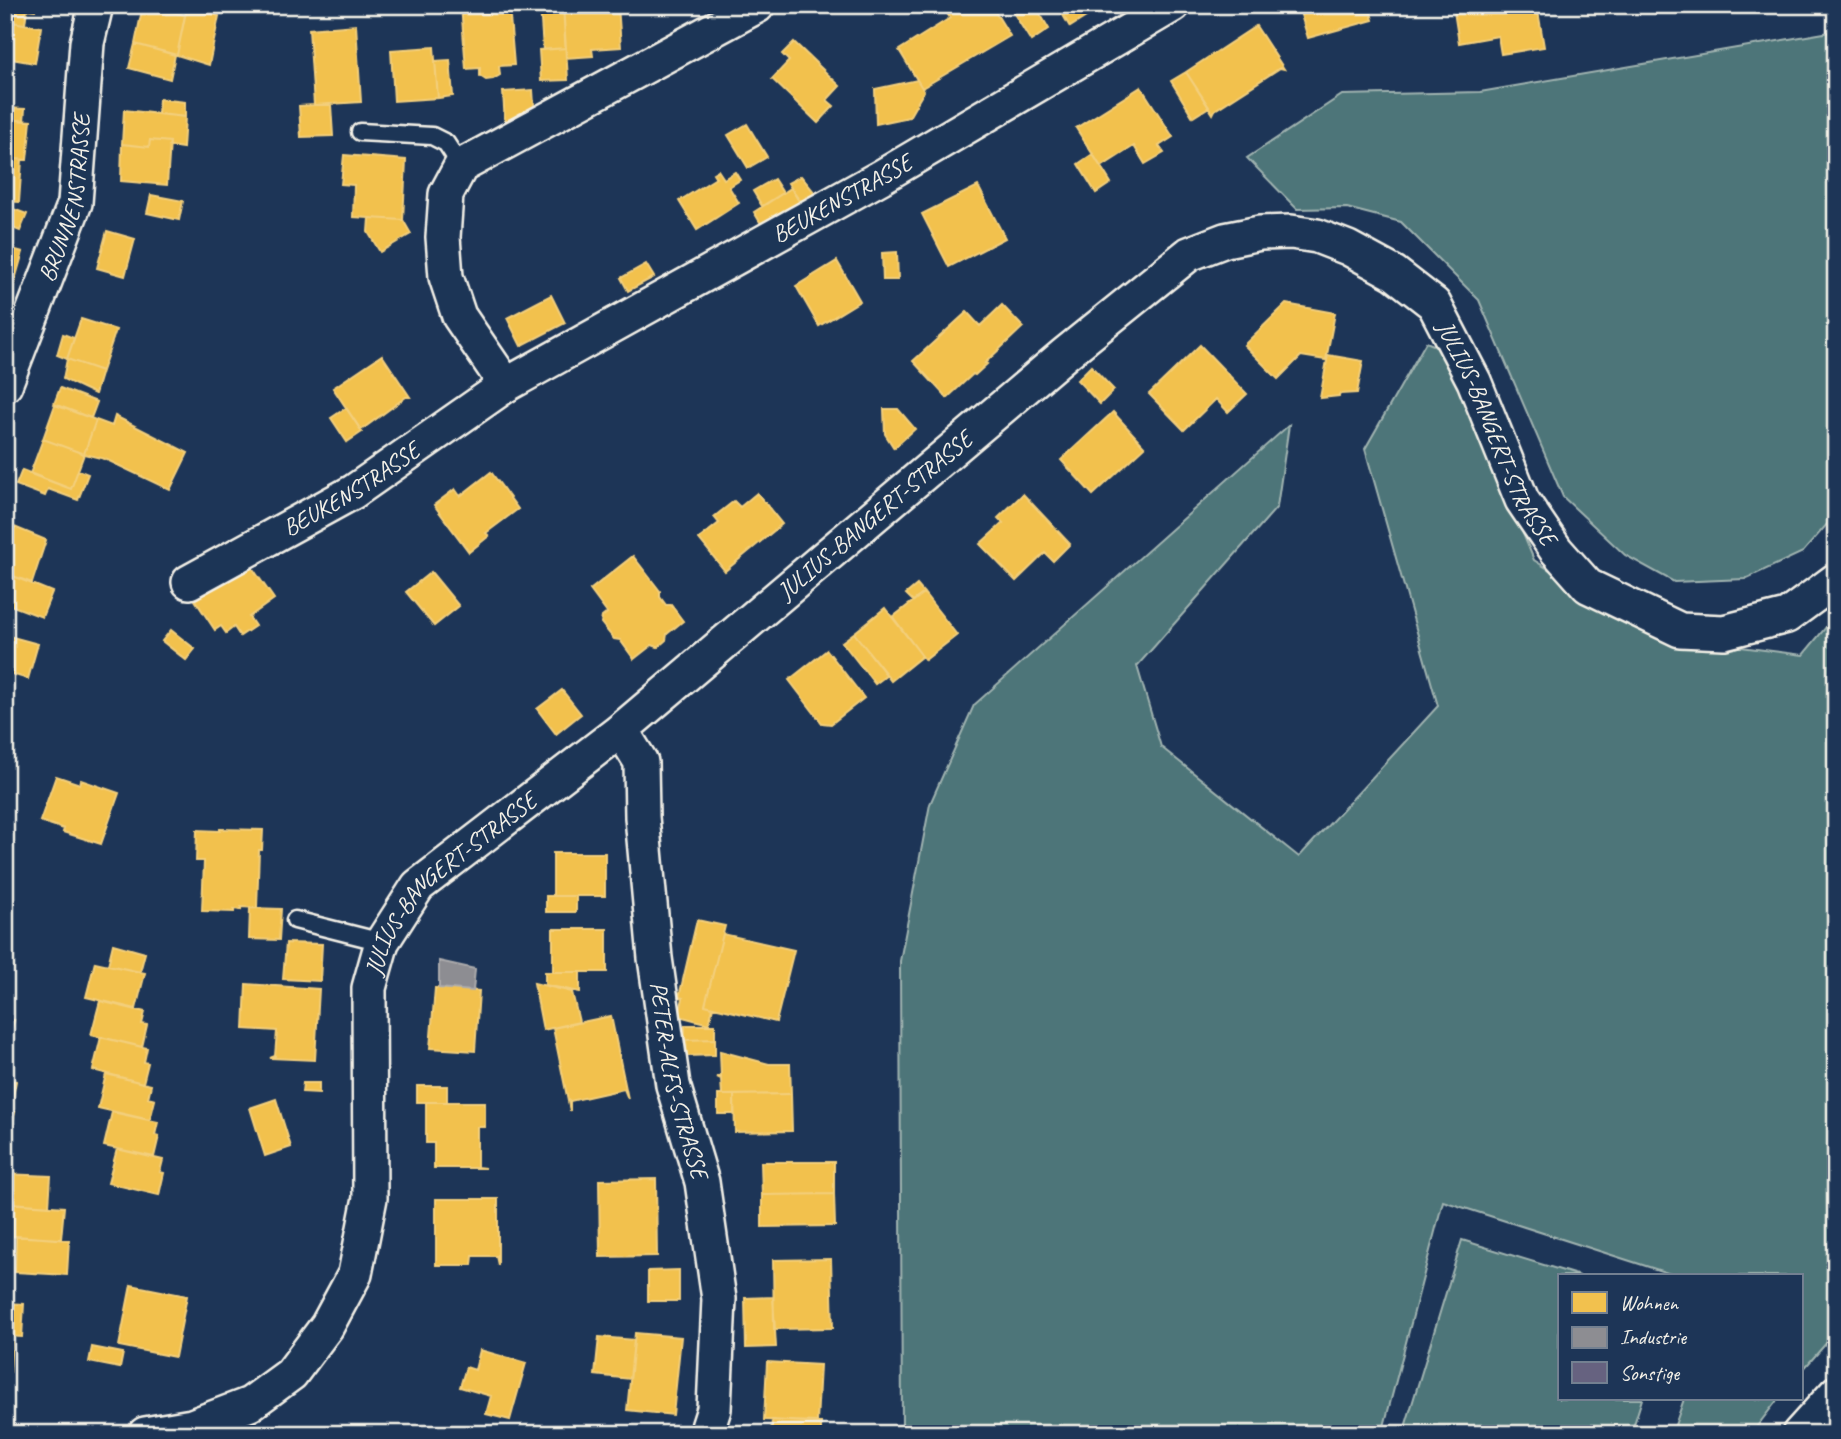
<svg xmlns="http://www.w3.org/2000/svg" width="1841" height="1439" viewBox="0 0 1841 1439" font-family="Caveat,sans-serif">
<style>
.green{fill:#4d7579;stroke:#a0b3b0;stroke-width:2}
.homes{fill:#f2c14e;stroke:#f3cf7c;stroke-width:2}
.industry{fill:#8d8d92;stroke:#acabac;stroke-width:2}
.building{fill:#666280;stroke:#f4f1e8;stroke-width:2}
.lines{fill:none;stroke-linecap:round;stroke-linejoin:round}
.service-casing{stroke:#f4f1e8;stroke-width:21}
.minor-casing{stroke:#f4f1e8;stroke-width:38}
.service{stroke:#1d3557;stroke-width:16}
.minor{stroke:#1d3557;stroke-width:33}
.labels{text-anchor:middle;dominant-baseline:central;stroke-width:7;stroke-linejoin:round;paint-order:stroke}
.street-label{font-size:24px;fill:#f4f1e8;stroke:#1d3557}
</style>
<rect width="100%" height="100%" fill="#1d3557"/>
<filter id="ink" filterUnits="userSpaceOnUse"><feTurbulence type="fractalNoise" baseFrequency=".0143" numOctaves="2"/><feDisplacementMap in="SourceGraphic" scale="14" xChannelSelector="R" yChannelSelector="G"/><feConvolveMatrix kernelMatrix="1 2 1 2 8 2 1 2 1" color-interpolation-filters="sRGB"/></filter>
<g filter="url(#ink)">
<!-- green -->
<path class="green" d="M1836,31V514L1803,552L1745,579L1674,582L1625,555L1563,497L1479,300L1401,222L1347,208L1297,209L1247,158L1342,95L1480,92Z
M1426,342L1446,350L1534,560L1641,628L1733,646L1803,655L1836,615V1332L1801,1372V1276H1677L1443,1201L1382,1434H902L900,961L930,804L974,705L1289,425L1277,507L1137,666L1161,747L1299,857L1438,706L1365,449Z
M1462,1240L1580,1276H1559V1399H1642L1631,1434H1403Z
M1684,1399H1778L1751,1434H1672Z"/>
<!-- homes -->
<path class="homes" d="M5,5H36L35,10L27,9L25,24L5,21Z
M143,5L185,15L177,55L135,44Z
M461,5H509L514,65L499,66L500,75L493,79L486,80L480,76V68L466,69Z
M540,5H563L566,48L543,50Z
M563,5H618L621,47L592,49L593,56L566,58Z
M942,5H991L1010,36L922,88L899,50L950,18Z
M1024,5H1035L1049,29L1031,41L1013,12Z
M1057,5H1105L1070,27Z
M1298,5H1369L1373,20L1308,38Z
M1453,5H1537L1544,47L1501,54L1498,36L1459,43Z
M187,7L219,16L209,65L177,55Z
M6,21L41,27L35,63L5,58Z
M356,25L361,102L314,105L309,29Z
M1256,26L1284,69L1280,68L1215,110L1213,114L1186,72Z
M794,42L840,86L827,100L834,106L818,123L772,79L789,61L782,54Z
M135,44L175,55L170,79L129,68Z
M434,47L438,98L394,101L391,50Z
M566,48L568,80L541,81L539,50Z
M450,60L453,96L438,98L435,61Z
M1186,72L1209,107L1193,117L1171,81Z
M917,80L924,91L909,117L876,124L875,89Z
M1141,87L1173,137L1159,146L1164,153L1145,164L1134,146L1101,167L1076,128Z
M533,90L535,120L505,123L503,92Z
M159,99L185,102V117L158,114Z
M314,105H331L333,136L301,137L299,106Z
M5,108L25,109L24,121L5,119Z
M124,110L185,117L183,148L169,146L170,142L150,140L149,147L122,144Z
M5,119L31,121L27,160L5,158Z
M747,124L767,157L748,168L728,135Z
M150,140L170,142L167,185L121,181L122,144L149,147Z
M1093,154L1111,183L1096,193L1078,164Z
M344,155L406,160L403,220L353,217L354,185L341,184Z
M5,158L22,160L19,202L5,201Z
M718,170L724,179L735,172L740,180L729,187L739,203L697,230L679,201L716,178L713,173Z
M801,176L815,193L800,203L788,183Z
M774,179L783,193L762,206L753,191Z
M978,186L1005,238L949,267L922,214Z
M791,188L801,203L763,227L754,212Z
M151,195L183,201L179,220L147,213Z
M5,206L27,214L20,231L5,225Z
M369,218L403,220L411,234L380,252L368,232Z
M107,231L135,239L125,276L97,268Z
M5,247L23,252L11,294L5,292Z
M897,252L898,280H883L882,253Z
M837,261L860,301L819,326L796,286Z
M646,264L654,277L628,291L621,278Z
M5,292L11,294L5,316Z
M551,295L565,323L521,346L507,318Z
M1286,304L1335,313L1326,360L1301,356L1278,379L1244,345Z
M1002,305L1023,327L985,363L987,364L975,375L973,374L947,398L913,361L967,312L980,326Z
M81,319L116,330L102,371L67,359Z
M63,334L74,338L67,359L57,355Z
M1200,345L1247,394L1228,412L1216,399L1184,430L1149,394Z
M382,355L410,397H406L361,430L333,388Z
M1328,355L1363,361L1357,393L1340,394L1339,396L1320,398Z
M67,359L102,371L95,394L63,379Z
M1091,366L1114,390L1100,404L1077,380Z
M60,388L97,402L91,418L54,404Z
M55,405L96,420L84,454L43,439Z
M346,408L362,432L347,442L331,418Z
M884,409H898L915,429L894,448L885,434Z
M1113,412L1145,447L1093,495L1061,460Z
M115,416L188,453L170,490L105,459L84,454L96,420L112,426Z
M43,439L84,454L71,489L30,474Z
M22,470L71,489L78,470L88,474L78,500L48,489L45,496L16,485Z
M491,472L518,509L486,533L489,536L469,552L434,505L455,489L460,496Z
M757,493L782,524L725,571L699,539L719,523L714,517L734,501L740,507Z
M1023,494L1070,544L1053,561L1045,553L1016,581L980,544L1003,523L998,518Z
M7,524L46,540L32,583L5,573Z
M633,556L660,591V597L666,605H671L683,621L667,634L666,640L658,647L652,645L634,659L620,640L614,639L601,623L602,617L607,613L590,590Z
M249,563L274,599L249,617L255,626L240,636L234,627L226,633L221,626L215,630L195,600Z
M431,572L459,606L434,626L406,592Z
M5,573L52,592L42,617L5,603Z
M917,585L924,593L913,601L906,594Z
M924,593L957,635L925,660L893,617Z
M885,608L922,656L891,681L854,633Z
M171,630L195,649L186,660L162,641Z
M854,633L887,675L875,684L842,642Z
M5,635L38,644L28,679L5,672Z
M827,650L864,698L831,724L822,723L789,680Z
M562,690L581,714L556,734L537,709Z
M56,776L80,784L81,780L119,793L101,844L63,832L64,829L40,821Z
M220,829L263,830L262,850H259L257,908L241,907V910L234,909V912L202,911L204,861H196L197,830L220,831Z
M553,853H605V896H553Z
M546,896H576V912H546Z
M250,908L281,909L279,940L249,939Z
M697,920L725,926L705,1005L713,1007L709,1024L679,1016L683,998L679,997Z
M553,929H607V972H553Z
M723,934L794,950L776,1022L705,1005Z
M286,943L322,944L320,981L283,979Z
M113,944L145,953L140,972L108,965Z
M95,962L145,973L136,1009L86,997Z
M545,972H580V992L545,985Z
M534,983L572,992L579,1022L543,1030Z
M246,984L319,989L315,1060L270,1058L275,1056L277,1031L244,1029Z
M435,988L479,991L475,1051L430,1048Z
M100,1001L145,1012L142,1024L147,1025L142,1047L91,1035Z
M611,1016L628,1099L624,1089L570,1101V1111L553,1028Z
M5,1018L14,1020L7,1049L5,1048Z
M685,1025H715V1039L685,1040Z
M101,1037L147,1048L144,1062L148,1063L143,1083L93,1070Z
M715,1039V1055L687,1056L686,1040Z
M720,1051L769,1064H790L791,1094L722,1095L721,1079L717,1077H721Z
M106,1074L151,1085L148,1098L155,1100L150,1120L98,1108Z
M5,1079L16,1081L10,1111L5,1110Z
M303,1083H319V1093L302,1092Z
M417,1086H447V1102H417Z
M791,1094L792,1131L735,1132L734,1095Z
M718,1095H734V1114H718Z
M276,1099L291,1147L265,1156L250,1108Z
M426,1102H485V1127H477V1167L485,1168H434V1143H426Z
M5,1110L15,1112L8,1141L5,1140Z
M112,1112L158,1122L155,1135L159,1136L154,1157L104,1146Z
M117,1149L163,1160L160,1172L164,1173L159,1195L108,1183Z
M761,1162H834V1194L762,1195Z
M5,1174L51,1176L49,1206L5,1203Z
M656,1179L657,1256L600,1257L599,1180Z
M834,1194L835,1226L762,1227V1195Z
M436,1199H498V1265L496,1256H473L472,1265H436Z
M11,1203L64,1207L61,1239L8,1236Z
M16,1236L69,1240L67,1275L15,1272Z
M831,1259L833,1328L774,1329L773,1260Z
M679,1270V1301H648V1271Z
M131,1285L187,1296L175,1357L119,1346Z
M773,1297L776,1347L746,1348L745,1298Z
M5,1303L24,1304L22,1337L5,1336Z
M635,1333L681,1337L673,1415L627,1410Z
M5,1336H12L10,1372H5Z
M599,1337L634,1340L630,1379L595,1375Z
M92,1347L123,1353L120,1368L89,1362Z
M480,1350L526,1363L510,1420L486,1414L491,1396L460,1387L466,1367L475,1370Z
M767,1362L820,1365L817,1422L764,1420Z
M772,1420L821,1423V1434H771Z"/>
<!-- industry -->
<path class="industry" d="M439,961L475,969L473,991L439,988Z"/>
<!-- building -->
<path class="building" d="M1694,5H1747V8L1695,12Z"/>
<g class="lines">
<defs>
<path id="service" d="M360,132L432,136L446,143L461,166
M295,920L382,942"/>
<g id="minor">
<path id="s1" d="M5,385L75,203L87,43L96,5"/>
<path d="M506,385L459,316L446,277L443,237L446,194L461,166L757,6"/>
<path id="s2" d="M189,582L353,492L506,385L881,177L1173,5"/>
<path id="s3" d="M621,730L641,762L642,817L655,958L673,1085L702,1182L719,1299L714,1409L706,1434"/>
<path id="s4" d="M145,1434L192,1426L250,1404L291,1374L327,1326L355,1274L370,1198L369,988L382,942L418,886L621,730L1065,354L1189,254L1225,240L1260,233L1291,232L1317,236L1348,248L1394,273L1434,304L1474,381L1522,500L1556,550L1588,586L1680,630L1724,632L1787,616L1836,580"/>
<path d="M1799,1434L1836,1393"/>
</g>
</defs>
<!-- service casing -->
<use href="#service" class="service-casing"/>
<!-- minor casing -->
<use href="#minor" class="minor-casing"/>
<!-- service -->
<use href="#service" class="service"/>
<!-- minor -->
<use href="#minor" class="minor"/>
</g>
</g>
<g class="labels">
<!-- street labels -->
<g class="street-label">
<text stroke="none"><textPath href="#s1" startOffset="198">BRUNNENSTRASSE</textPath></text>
<text stroke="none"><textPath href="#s2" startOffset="758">BEUKENSTRASSE</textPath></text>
<text stroke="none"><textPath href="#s4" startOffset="2090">JULIUS-BANGERT-STRASSE</textPath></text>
<text stroke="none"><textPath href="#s2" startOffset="187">BEUKENSTRASSE</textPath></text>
<text stroke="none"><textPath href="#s4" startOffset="1270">JULIUS-BANGERT-STRASSE</textPath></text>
<text stroke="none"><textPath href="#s4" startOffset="704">JULIUS-BANGERT-STRASSE</textPath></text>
<text stroke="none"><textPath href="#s3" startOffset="359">PETER-ALFS-STRASSE</textPath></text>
</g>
</g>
<!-- margin -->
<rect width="1841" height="1439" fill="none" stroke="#1d3557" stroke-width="28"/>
<rect x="14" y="14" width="1813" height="1411" fill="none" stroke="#f4f1e8" stroke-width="2.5" filter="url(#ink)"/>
<!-- legend -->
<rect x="1558" y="1274" width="245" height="126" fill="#1d3557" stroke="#738091" stroke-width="2"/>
<rect x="1572" y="1292" width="35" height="21" fill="#f2c14e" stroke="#738091" stroke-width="2"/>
<text x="1620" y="1310" font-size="21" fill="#f4f1e8">Wohnen</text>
<rect x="1572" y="1327" width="35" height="21" fill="#8d8d92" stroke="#738091" stroke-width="2"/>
<text x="1620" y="1344" font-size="21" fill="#f4f1e8">Industrie</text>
<rect x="1572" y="1362" width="35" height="21" fill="#666280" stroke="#738091" stroke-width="2"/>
<text x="1620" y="1380" font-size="21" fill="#f4f1e8">Sonstige</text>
</svg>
